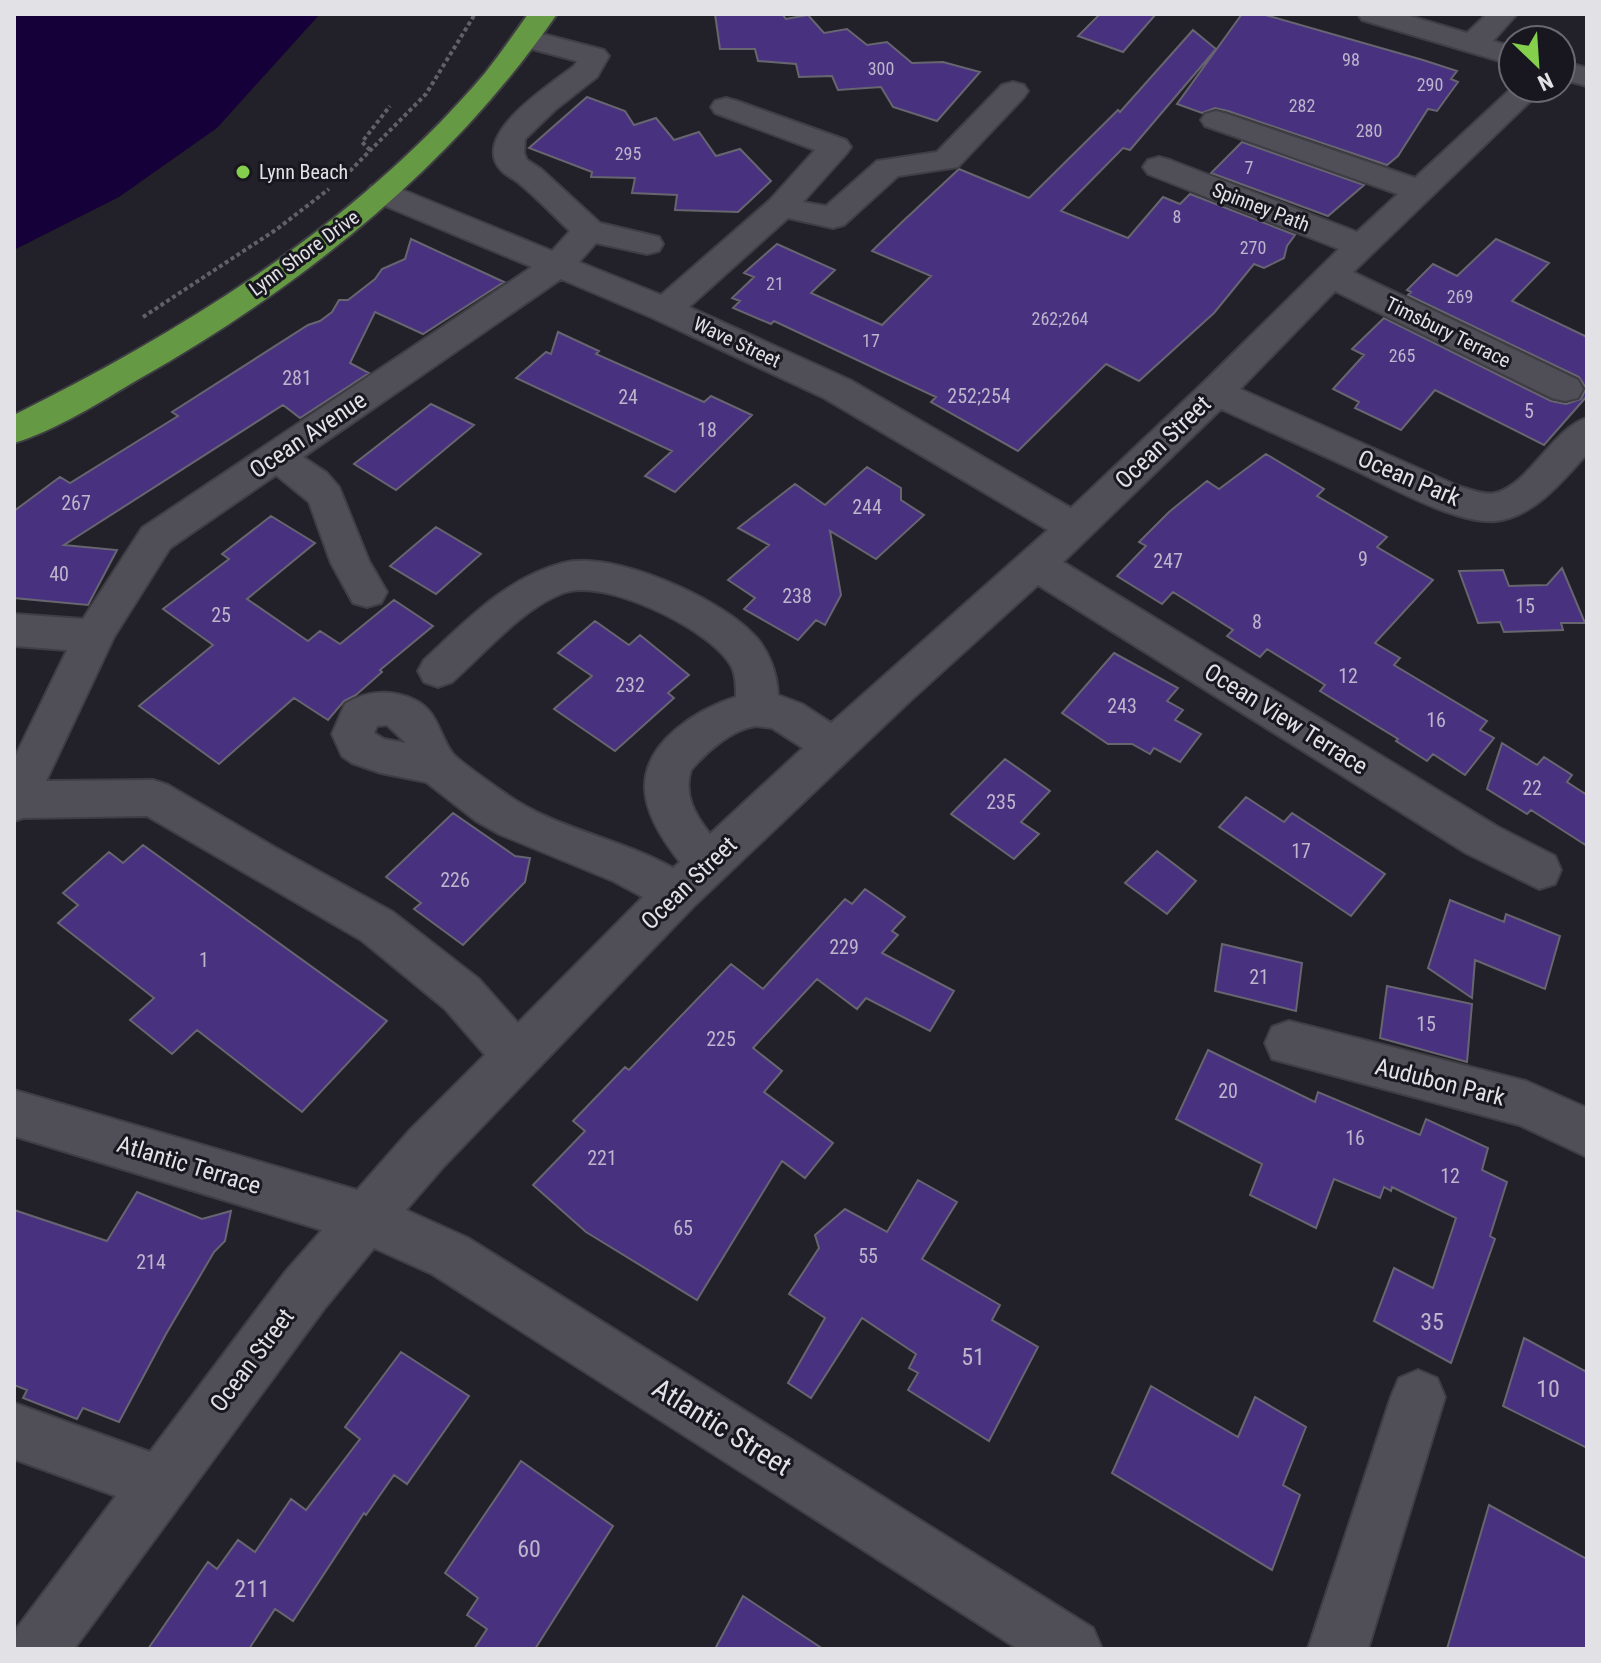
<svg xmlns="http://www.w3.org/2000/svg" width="1601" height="1663" viewBox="0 0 1601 1663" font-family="'Roboto Condensed',sans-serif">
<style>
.water{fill:#160039}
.building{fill:#48327f;stroke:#67656f;stroke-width:2}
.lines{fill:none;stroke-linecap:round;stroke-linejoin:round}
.minor-casing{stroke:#3f3e44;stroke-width:4}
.highway-casing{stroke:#3f3e44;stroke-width:4}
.path{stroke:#626067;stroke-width:4;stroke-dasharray:4 3;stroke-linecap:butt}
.minor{fill:#504f58;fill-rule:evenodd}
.highway{fill:#669943;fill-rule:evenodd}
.poi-dot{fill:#84d04d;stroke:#18171f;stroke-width:3}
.labels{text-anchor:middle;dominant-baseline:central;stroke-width:6;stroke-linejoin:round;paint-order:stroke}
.far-number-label{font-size:18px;fill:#bcb5cc}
.far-poi-label{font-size:20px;fill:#e2e1e6;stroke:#18171f;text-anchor:start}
.far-street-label{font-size:20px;fill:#e2e1e6;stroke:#18171f}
.number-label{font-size:20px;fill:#bcb5cc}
.street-label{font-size:24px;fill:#e2e1e6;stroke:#18171f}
.near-number-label{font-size:24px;fill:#bcb5cc}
.near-street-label{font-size:28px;fill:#e2e1e6;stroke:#18171f}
</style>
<rect width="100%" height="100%" fill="#222028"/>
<!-- water -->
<path class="water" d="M14,14H320L217,128L119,197L14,250Z"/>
<!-- building -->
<path class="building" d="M715,14H782L786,19L808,15L824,33L847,29L867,45L887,42L912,63L943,62L980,72L937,121L893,107L881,87L838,90L832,76L799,77L796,64L758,61L755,49H720Z
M1100,14H1156L1123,52L1078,36Z
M1242,14H1262L1423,60L1457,71L1451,79L1458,82L1437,111L1428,109L1398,156L1387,165L1228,111L1215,108L1202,113L1177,104Z
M1193,30L1216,49L1130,150L1123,148L1061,211L1128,238L1163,197L1180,204L1190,194L1295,235L1287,246L1284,258L1264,268L1254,264L1214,313L1139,381L1106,364L1018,451L931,402L936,397L774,321L771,324L733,308L740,301L732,298L754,277L744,273L777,244L835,270L811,293L882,325L931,276L872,251L901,223L959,169L1029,198L1118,110L1120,112Z
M587,97L625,111L634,125L656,118L674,140L699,132L716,156L740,149L771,181L738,212L675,210L677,195L632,193L635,178L591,177L592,172L529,148Z
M1242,142L1364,185L1328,216L1211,173Z
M411,239L504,282L423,334L375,312L350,363L369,373L300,418L283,405L64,545L117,550L88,605L14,598V511L60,477L70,483L178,416L172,412L308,325L320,321L332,312L339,300H348L375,279L382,269L405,259Z
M1496,239L1549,263L1512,301L1587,337V396L1544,445L1435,390L1401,430L1355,408L1359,402L1333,389L1364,355L1352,349L1384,318L1551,401L1566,404L1581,399L1586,388L1579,377L1408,295L1411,292L1407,290L1433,264L1457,276Z
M558,332L599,351L596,354L704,402L711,396L752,415L675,492L645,476L672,451L516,378L546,352L551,354Z
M431,404L474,425L396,490L354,464Z
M1266,454L1324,489L1317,496L1387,537L1377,547L1433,580L1375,643L1400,658L1394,665L1487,721L1480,730L1494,738L1465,775L1433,754L1427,761L1396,741L1398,739L1320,691L1325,685L1267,649L1260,657L1227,636L1233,630L1173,592L1162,604L1117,576L1146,546L1139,542L1169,512L1207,481L1219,489Z
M867,467L901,488V500L924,515L876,559L830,531L841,595L825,625L816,620L798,640L744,609L755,598L728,580L769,545L738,528L795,484L825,505Z
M271,516L315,543L247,599L308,641L320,631L340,644L394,600L433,626L380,670L382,672L356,695L344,701L328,720L294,698L219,764L139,706L213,645L163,609L229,559L222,554Z
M436,527L481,554L436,594L390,566Z
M1562,568L1585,623H1561L1563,630L1504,632L1500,622L1478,623L1459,571L1503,570L1509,586L1547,585Z
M595,621L629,645L640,635L689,675L668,693L674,698L615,751L554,709L592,676L558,653Z
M1114,653L1178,688L1167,701L1183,710L1175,720L1201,734L1180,762L1154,748L1150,754L1132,744H1108L1062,713Z
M1502,743L1537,765L1544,757L1572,775L1567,782L1587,795V846L1531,810L1527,814L1487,789Z
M1005,759L1050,791L1021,822L1039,834L1014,859L951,814Z
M1246,797L1284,822L1292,813L1385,874L1351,916L1219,827Z
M453,813L515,856L530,858L525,882L463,945L414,909L421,903L386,877Z
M143,845L387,1021L302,1112L197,1030L172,1054L130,1020L154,998L58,923L78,905L63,893L109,852L123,863Z
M1157,851L1196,881L1167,914L1125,883Z
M865,889L905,917L892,931L898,935L882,953L954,991L930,1031L866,998L857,1009L817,979L753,1048L782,1071L764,1092L833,1143L805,1178L782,1161L697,1300L586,1232L533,1185L585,1131L573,1121L625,1067L629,1070L731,964L763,989L845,899L852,904Z
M1450,900L1504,922L1506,914L1560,936L1545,989L1475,960L1472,998L1428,968Z
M1222,944L1302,963L1296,1011L1215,991Z
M1387,986L1472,1004L1467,1062L1380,1038Z
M1208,1050L1315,1102L1318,1092L1420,1135L1426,1119L1488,1148L1482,1170L1507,1182L1490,1236L1495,1239L1451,1363L1374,1321L1394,1268L1433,1288L1456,1218L1392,1187L1391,1191L1384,1187L1380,1198L1334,1179L1316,1228L1250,1195L1262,1164L1176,1119Z
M918,1180L957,1202L922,1259L1000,1305L992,1320L1038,1347L989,1441L908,1390L918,1373L909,1368L916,1354L862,1318L811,1398L788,1383L825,1318L789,1294L819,1248L815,1235L845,1209L887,1232Z
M137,1192L202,1219L231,1211L225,1241L214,1252L166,1334L119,1422L83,1408L77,1419L23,1398L27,1390L14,1385V1210L107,1241Z
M1524,1338L1587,1372V1448L1503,1406Z
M401,1352L469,1396L407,1484L394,1475L366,1515L364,1513L293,1621L275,1609L249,1649H148L208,1562L217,1569L238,1540L255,1552L291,1499L306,1510L360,1439L345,1427Z
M1151,1386L1238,1437L1255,1397L1306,1427L1283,1485L1300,1495L1272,1570L1112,1473Z
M521,1461L613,1526L535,1649H474L487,1629L467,1615L478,1598L445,1573Z
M1489,1505L1587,1559V1649H1447Z
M743,1596L823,1649H715Z"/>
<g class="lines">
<defs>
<path id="minor" d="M1358,14H1403L1467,33L1487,14H1517L1493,41L1513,47V65L1362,20Z
M527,30L604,50L609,56L597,77L555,110L525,139L524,153L527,160L541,169L600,223L659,237L663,244L659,251L647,254L596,243L579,262L661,295L770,200L815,150L715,113L711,107L715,101L726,98L737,101L846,140L851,147L846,154L803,202L826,206L877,161L937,152L1002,85L1013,82L1024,85L1028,91L1024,97L958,167L898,176L844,225L833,228L788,218L689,307L850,380L1071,508L1203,383L1339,249L1148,174L1143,167L1148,160L1159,157L1170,160L1357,232L1398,194L1205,126L1201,120L1205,114L1216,111L1227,114L1415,178L1513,87L1544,88L1353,272L1578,380L1583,389L1578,398L1565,401L1552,398L1335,291L1240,389L1458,486C1469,489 1485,496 1495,493C1529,485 1553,428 1587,418V454C1562,481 1535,516 1496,521C1459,525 1392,488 1359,472C1313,451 1267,430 1221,409L1063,562L1498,827L1555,856L1561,870L1555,884L1539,889L1466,853L1038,585L911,700L693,907L445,1165L406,1210L468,1238L1093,1628L1102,1649H1018L432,1274L374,1248L324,1309L74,1649H14L17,1628L116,1496L14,1459V1403L150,1452L286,1271L322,1230L14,1136V1090L357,1190L409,1131L485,1055L445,1009L361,940L147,816L23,818L14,821V759L67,650L14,646V614L83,619L142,528L532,267L371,200L366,193L371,186L382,183L393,186L552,251L570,231C554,216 538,199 521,185C515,179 506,176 501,170C469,135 550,85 574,66L577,61L517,45L512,39L517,33ZM561,279L653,318L824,398L1048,530L831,723L802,704L778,695C777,673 769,650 753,634C719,598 612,550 563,563C506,578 466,621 424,660L418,671L424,682L438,687L452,682C486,652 520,610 563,593C602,577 705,627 728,661C736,671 736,684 736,697C698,709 643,742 645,789C646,815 664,842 680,862L673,868C620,838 555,829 506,794C496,787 458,760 453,754C439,735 438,711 415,700C392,689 367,690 345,704L332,734L342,756L352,763L381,773L426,782L476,821L499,834L613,881L643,897L518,1023L479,979L393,912L276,848L168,785L153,780L46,781L114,637L170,548L276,475L309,502L331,563L353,603L367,607L381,603L387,592L369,561L339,487L327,473L303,457ZM387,725L406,743L384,739L374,733L377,726ZM756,726L772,728L803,748L710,834C695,815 683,795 691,770C706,752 732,729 756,726Z
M1561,61L1587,68V86L1561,79Z
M1289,1021L1526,1081L1587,1108V1157L1519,1125L1272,1059L1265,1043L1272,1027Z
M1418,1370L1437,1378L1445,1397L1368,1649H1308L1391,1397L1399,1378Z"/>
<path id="highway" d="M528,14H557C450,169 302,286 139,379C100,402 57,430 14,443V415C187,329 359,222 485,73C500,54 514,34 528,14Z"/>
</defs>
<!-- minor casing -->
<use href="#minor" class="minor-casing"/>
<!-- highway casing -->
<use href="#highway" class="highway-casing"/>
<!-- path -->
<path class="path" d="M370,150L362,142L390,106
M340,181L426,94L475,14
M143,317L277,229L329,189"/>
<!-- minor -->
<use href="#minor" class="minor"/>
<!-- highway -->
<use href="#highway" class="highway"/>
</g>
<!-- markers -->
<circle class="poi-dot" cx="243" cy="172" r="8"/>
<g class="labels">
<!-- far-number labels -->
<g class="far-number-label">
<text x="1351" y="59">98</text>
<text x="881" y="68">300</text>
<text x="1430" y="84">290</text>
<text x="1302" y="105">282</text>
<text x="1369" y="130">280</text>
<text x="628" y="153">295</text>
<text x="1249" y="167">7</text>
<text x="1177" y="216">8</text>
<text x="1253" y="247">270</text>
<text x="775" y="283">21</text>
<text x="1460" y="296">269</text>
<text x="1060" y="318">262;264</text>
<text x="871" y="340">17</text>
<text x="1402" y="355">265</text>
</g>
<!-- far-poi labels -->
<g class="far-poi-label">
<text x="259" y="172">Lynn Beach</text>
</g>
<!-- far-street labels -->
<g class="far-street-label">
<text transform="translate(1261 207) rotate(21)">Spinney Path</text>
<text transform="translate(304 253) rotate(-36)">Lynn Shore Drive</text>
<text transform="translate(1448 332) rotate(26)">Timsbury Terrace</text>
<text transform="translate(737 342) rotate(25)">Wave Street</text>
</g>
<!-- number labels -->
<g class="number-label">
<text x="297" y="378">281</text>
<text x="979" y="396">252;254</text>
<text x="628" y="397">24</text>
<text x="1529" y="411">5</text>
<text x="707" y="430">18</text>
<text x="76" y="503">267</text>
<text x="867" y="507">244</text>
<text x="1363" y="559">9</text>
<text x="1168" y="561">247</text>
<text x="59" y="574">40</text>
<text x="797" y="596">238</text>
<text x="1525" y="606">15</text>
<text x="221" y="615">25</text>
<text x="1257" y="622">8</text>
<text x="1348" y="676">12</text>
<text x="630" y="685">232</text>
<text x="1122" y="706">243</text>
<text x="1436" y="720">16</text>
<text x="1532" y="788">22</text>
<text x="1001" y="802">235</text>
<text x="1301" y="851">17</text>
<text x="455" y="880">226</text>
<text x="844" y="947">229</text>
<text x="204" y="960">1</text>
<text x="1259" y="977">21</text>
<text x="1426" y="1024">15</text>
<text x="721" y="1039">225</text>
<text x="1228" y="1091">20</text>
<text x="1355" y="1138">16</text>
<text x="602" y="1158">221</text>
<text x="1450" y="1176">12</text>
<text x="683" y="1228">65</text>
<text x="868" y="1256">55</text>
<text x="151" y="1262">214</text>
</g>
<!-- street labels -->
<g class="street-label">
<text transform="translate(308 435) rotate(-34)">Ocean Avenue</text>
<text transform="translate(1163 442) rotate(-44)">Ocean Street</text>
<text transform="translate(1409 478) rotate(23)">Ocean Park</text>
<text transform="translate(1286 719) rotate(32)">Ocean View Terrace</text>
<text transform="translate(689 883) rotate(-44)">Ocean Street</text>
<text transform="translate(1440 1082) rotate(14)">Audubon Park</text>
<text transform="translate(189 1165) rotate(17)">Atlantic Terrace</text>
<text transform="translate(252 1360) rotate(-53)">Ocean Street</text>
</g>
<!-- near-number labels -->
<g class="near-number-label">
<text x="1432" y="1322">35</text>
<text x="973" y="1357">51</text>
<text x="1548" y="1389">10</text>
<text x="529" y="1549">60</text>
<text x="252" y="1589">211</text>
</g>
<!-- near-street labels -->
<g class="near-street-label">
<text transform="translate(722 1427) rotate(32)">Atlantic Street</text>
</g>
</g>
<!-- border -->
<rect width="1601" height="1663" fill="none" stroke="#e2e1e6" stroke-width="32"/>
<!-- north arrow -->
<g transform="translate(1537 64) rotate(155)"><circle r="38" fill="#18171f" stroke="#69686f" stroke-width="2"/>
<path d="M0-6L14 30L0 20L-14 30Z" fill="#84d04d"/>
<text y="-12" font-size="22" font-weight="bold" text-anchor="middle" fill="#e2e1e6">N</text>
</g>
</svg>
